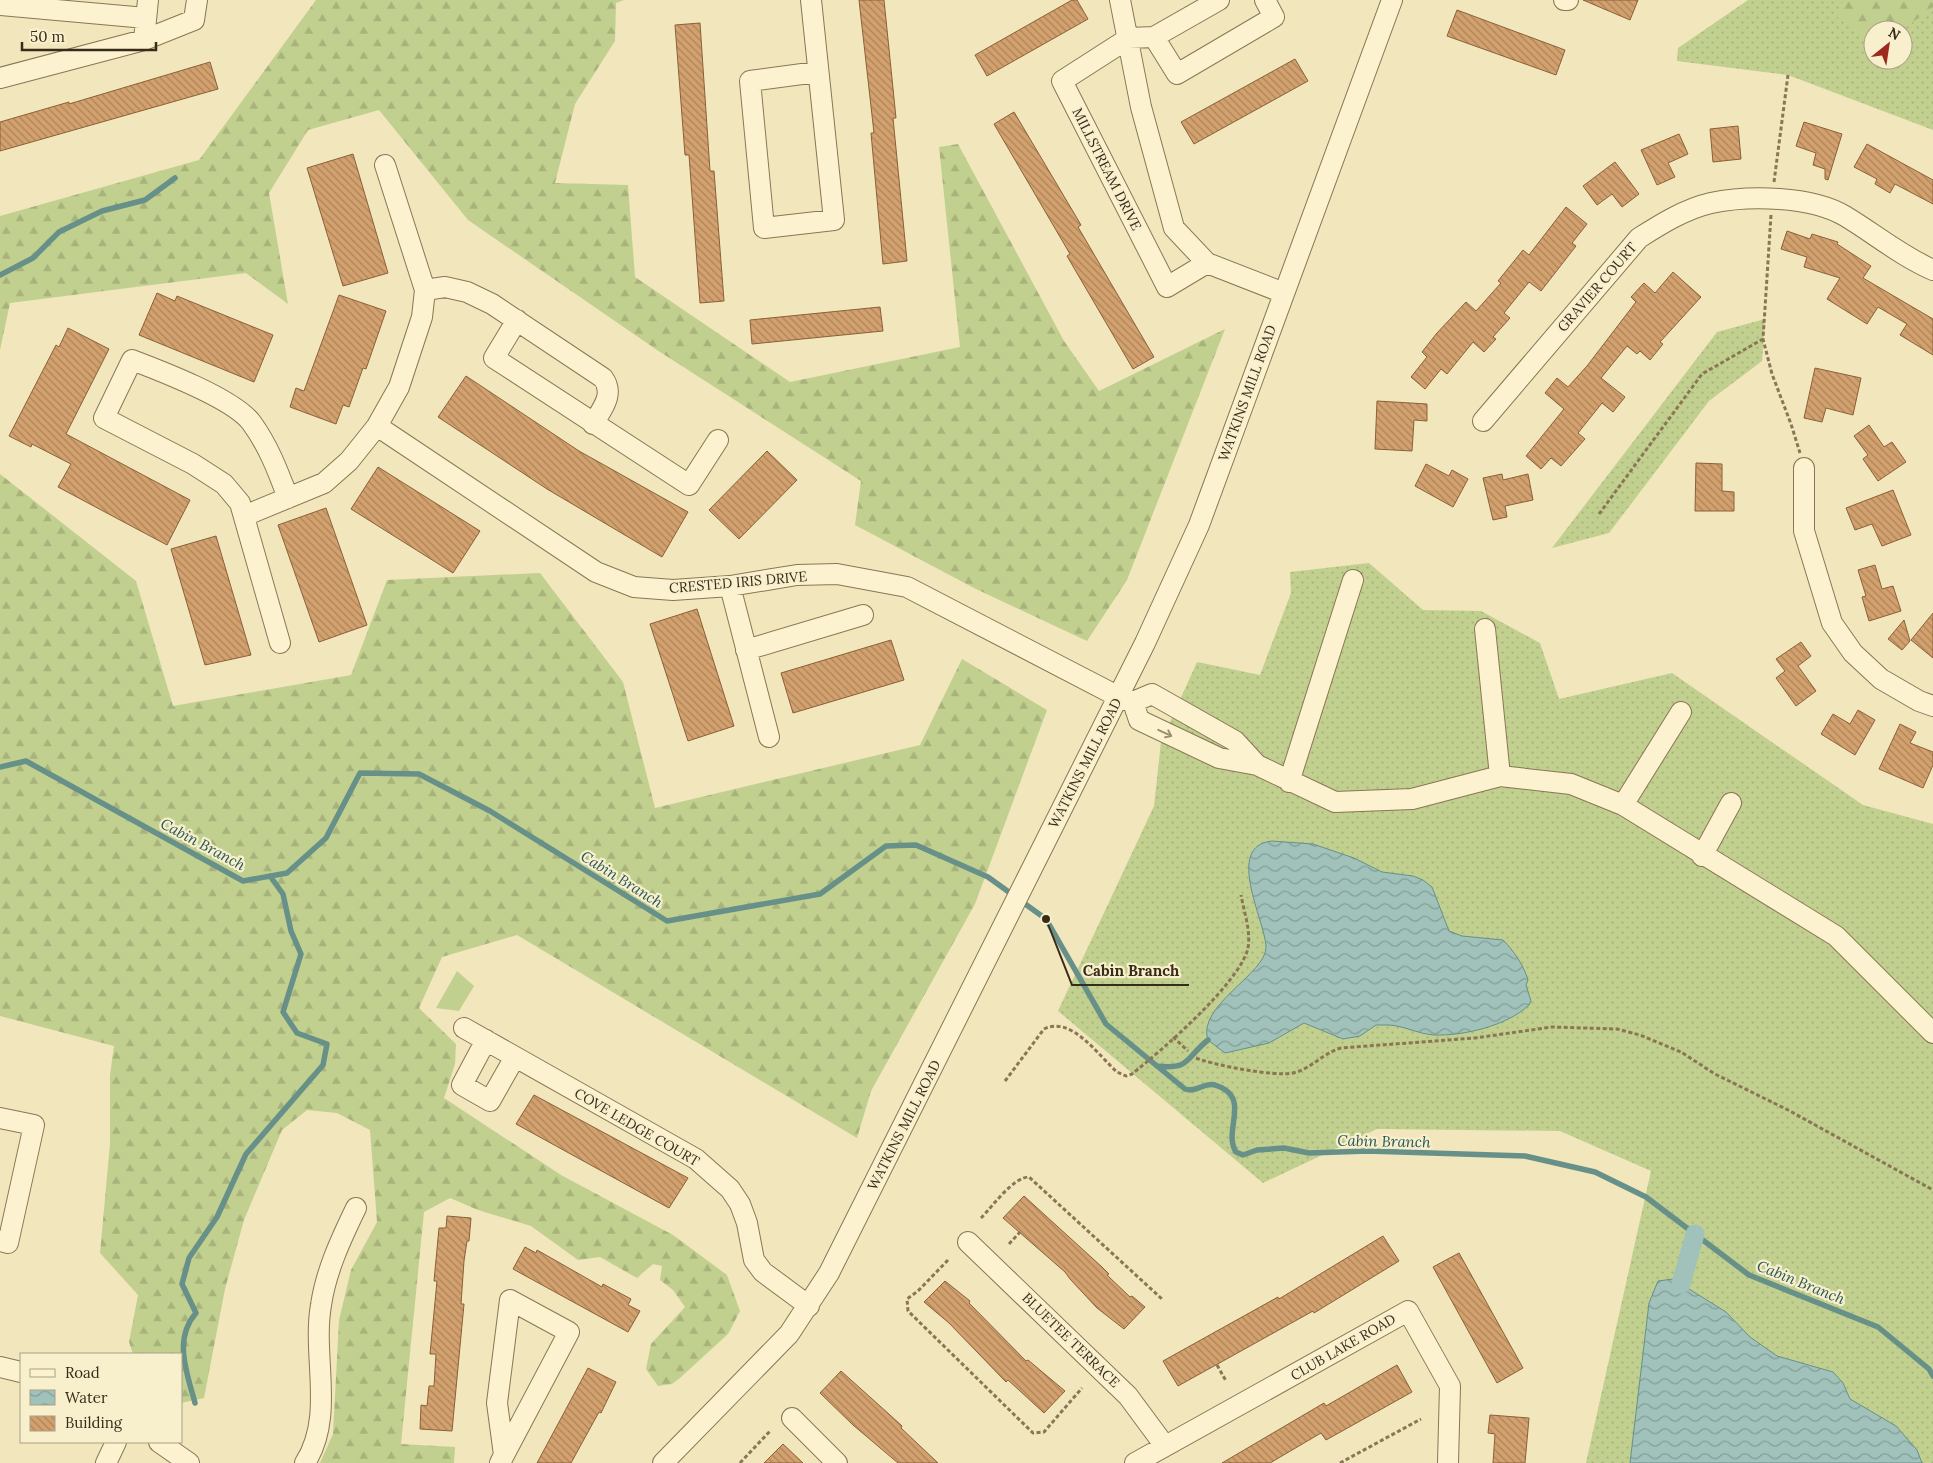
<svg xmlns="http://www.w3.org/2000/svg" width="1933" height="1463" viewBox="0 0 1933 1463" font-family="Lora,serif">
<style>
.grass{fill:url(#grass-dots);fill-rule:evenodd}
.forest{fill:url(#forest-firs)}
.green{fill:#c2d08f}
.water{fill:url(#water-waves);stroke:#679089}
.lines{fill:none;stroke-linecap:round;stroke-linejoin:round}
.stream{stroke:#679089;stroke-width:5.5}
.canal{stroke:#a0c2bb;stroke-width:19}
.building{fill:url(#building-back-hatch);stroke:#8b6038}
.minor-casing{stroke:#8a7654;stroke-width:22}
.path{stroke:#8a7654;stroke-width:3;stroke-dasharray:4 2.5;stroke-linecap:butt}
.minor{stroke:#fcf2cf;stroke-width:20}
.oneway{stroke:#9a8e74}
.labels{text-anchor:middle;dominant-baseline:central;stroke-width:4.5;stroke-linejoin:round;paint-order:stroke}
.street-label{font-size:14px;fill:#382b1a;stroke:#f8efcc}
.water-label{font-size:15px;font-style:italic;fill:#285859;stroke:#f8efcc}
.leader{fill:none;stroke:#382b1a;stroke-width:2}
.callout-dot{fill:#382b1a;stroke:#f8efcc;stroke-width:2}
.callout-label{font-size:15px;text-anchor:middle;font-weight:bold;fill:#382b1a;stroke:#f8efcc;stroke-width:4.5;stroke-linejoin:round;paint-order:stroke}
</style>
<defs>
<pattern id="grass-dots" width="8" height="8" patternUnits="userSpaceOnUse" patternTransform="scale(1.25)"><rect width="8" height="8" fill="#c2d08f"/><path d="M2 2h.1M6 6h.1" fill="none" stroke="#a7b37b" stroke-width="1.8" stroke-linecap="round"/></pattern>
<pattern id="forest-firs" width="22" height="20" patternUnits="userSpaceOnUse" patternTransform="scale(1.25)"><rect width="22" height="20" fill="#c2d08f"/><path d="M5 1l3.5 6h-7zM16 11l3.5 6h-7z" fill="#a7b37b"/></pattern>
<pattern id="water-waves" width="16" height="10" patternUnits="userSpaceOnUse" patternTransform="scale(1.25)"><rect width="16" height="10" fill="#a0c2bb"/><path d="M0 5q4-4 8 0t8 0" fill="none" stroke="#839e97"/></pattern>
<pattern id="building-back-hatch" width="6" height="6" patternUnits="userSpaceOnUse" patternTransform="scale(1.25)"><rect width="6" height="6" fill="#d3a16e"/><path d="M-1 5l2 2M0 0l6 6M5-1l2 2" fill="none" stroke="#ac835a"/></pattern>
</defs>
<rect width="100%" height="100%" fill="#f1e6bc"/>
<!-- grass -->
<path class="grass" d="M1748,0H1933V130L1788,75L1677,61L1678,48ZM1873,30H1903V60H1873Z
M1765,319L1762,361L1709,401L1609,533L1552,548L1717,332Z
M1369,563L1423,610L1481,611L1540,643L1559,699L1672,673L1863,805L1933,824V1463H1586L1651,1171L1560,1131L1377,1129L1263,1183L1058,1011L1154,806L1161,742L1197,662L1260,675L1291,593L1290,572Z"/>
<!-- forest -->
<path class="forest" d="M316,0H624L616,3L615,41L575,104L555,183L628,185L635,277L790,382L960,347L939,147L958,144L1064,341L1099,391L1225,329L1127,580L1087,641L976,589L855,525L861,481L657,350L468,220L379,110L308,130L269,193L288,304L246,273L10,303L0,350V216L199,160Z
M1843,0H1933V7L1902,30H1873V45L1837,17Z
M0,474L136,581L173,706L351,675L387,580L540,573L623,682L655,808L920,745L962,659L1047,710L975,904L871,1091L857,1138L517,935L442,957L419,1008L456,1044L455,1064L444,1098L561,1175L673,1235L727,1275L740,1311L728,1334L680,1378L672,1384L658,1386L646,1369L651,1344L685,1307L673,1290L660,1280L662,1266L653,1264L637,1278L600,1257L578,1260L531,1226L478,1210L450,1198L424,1212L401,1444L455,1447L454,1463H320L333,1434L339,1320L351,1270L377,1222L370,1130L337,1113L307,1110L282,1130L244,1220L225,1289L204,1398L181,1403V1354H133L129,1342L138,1295L100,1253L110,1144V1075L114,1046L0,1016Z"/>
<!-- green -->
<path class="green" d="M457,971L474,986L459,1011L436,1008Z"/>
<!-- water -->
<path class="water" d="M1272,841L1313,844L1354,858L1382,872L1413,876L1423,880L1432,887L1449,931L1462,936L1503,940C1514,951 1524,966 1528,980L1526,985L1531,1001L1529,1005C1507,1026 1463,1036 1434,1035C1417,1034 1401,1024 1384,1025H1376L1360,1036L1343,1039L1304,1023L1269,1043L1225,1053L1208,1040C1196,1006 1267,973 1266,947C1265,920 1224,846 1272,841Z
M1673,1279L1726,1312L1750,1337L1777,1356L1833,1372L1843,1383L1850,1399L1896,1426L1917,1450L1922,1463H1630L1649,1303L1658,1281Z"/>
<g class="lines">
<!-- stream -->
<path class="stream" d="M0,275L33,258L59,232L102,211L145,200L175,178
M0,767L26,761L243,881L287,873L326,838L360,773L419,774L490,811L667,921L820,894L886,846L916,845L988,877L1046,919L1106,1024L1185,1089C1196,1093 1204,1082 1215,1085C1253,1097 1222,1130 1236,1152L1243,1155L1257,1150L1284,1148L1309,1153L1368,1151L1525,1156L1595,1172L1646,1197L1749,1275L1878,1327L1929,1369L1933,1376
M1157,1066C1191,1070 1185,1058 1208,1040
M195,1403C187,1373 173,1339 196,1313L182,1284L189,1258L217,1217L246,1154L323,1065L327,1044L297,1033L283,1012L301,954L291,931L283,894L270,876"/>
<!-- canal -->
<path class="canal" d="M1681,1284L1695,1234"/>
</g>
<!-- building -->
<path class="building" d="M859,0H884L896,118H893L907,261L883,264L871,133H874Z
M1072,0H1077L1088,19L987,76L975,55Z
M1583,0H1638L1630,20Z
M1457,10L1565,50L1556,75L1447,36Z
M700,23L710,171H714L724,301L700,303L689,155H685L675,25Z
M1295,59L1308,81L1194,144L1181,122Z
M210,62L218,89L0,151V122L69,102V104Z
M1014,112L1081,225L1078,227L1154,357L1133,369L1067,256L1070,254L994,124Z
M1804,122L1842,134L1828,180L1825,179V169L1813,165L1816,153L1796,146Z
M1738,126L1741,159L1713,162L1710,129Z
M1679,134L1688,154L1668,163L1675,177L1657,185L1641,150Z
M1867,144L1933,180V204L1895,184L1890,193L1875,184L1877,179L1854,167Z
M353,154L388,273L343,286L307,168Z
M1615,162L1639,194L1622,207L1612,194L1597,205L1583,186Z
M1566,207L1587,224L1572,243L1576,246L1541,291L1529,282L1504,313L1510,318L1493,337L1496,339L1484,352L1473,342L1447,374L1441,369L1425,389L1411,377L1427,357L1422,352L1437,333L1466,302L1476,311L1501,283L1498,281L1523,250L1529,255Z
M1787,231L1810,239L1812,234L1838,242L1837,244L1871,266L1863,278L1933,319V355L1900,335L1907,324L1878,307L1867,324L1827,299L1840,278L1804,267L1807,257L1781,249Z
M1673,272L1701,297L1660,342L1663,344L1650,360L1640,351L1637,354L1627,346L1601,378L1625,397L1613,412L1602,403L1578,433L1585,439L1561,466L1551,458L1541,469L1526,456L1564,409L1545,393L1557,378L1568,387L1587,366L1636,302L1631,297L1644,283L1655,293Z
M157,293L175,301L177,296L273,335L254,382L139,335Z
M339,295L386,311L366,369L363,368L349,407L343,405L336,424L290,407L296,388L304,391Z
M880,307L883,331L752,344L750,320Z
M68,328L109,349L66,434L190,500L167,545L58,487L71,464L32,444L31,447L9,436L56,345L59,347Z
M1815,368L1861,378L1853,415L1826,408L1822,422L1804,418Z
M466,376L579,451L688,512L662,557L547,489L438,417Z
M1377,401L1427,404V421L1414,420L1412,451L1375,449Z
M1869,425L1884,447L1892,442L1906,462L1878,481L1863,459L1868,455L1854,436Z
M767,451L797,480L739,539L709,510Z
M1696,463L1722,464V491L1734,492V511H1695Z
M1426,464L1449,476L1452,470L1468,479L1453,507L1415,486Z
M378,467L480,531L453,573L351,509Z
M1502,474L1503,480L1528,474L1533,500L1505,506L1507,517L1493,520L1483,478Z
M1893,490L1911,535L1882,546L1872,524L1855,530L1846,508Z
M326,508L367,625L319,642L278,525Z
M216,536L251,655L205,665L171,549Z
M1875,565L1882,589L1893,586L1901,611L1869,621L1862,597L1866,596L1858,570Z
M697,609L734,726L688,741L650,624Z
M1933,613V658L1911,640Z
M1904,620L1910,641L1902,650L1888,639Z
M891,640L904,680L793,713L781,673Z
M1801,642L1811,656L1798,666L1816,691L1796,706L1776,678L1785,671L1776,659Z
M1858,710L1875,720L1855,755L1821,734L1833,714L1850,724Z
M1900,724L1916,732L1910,743L1933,752V765L1923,788L1879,769Z
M534,1095L688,1178L669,1208L516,1124Z
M1024,1196L1102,1267L1109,1274L1107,1275L1130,1297L1132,1296L1145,1307L1124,1329L1097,1308L1070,1279L1065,1272L1003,1218Z
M447,1216L471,1218L469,1241H467L464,1261L461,1304H464L452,1431L420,1429L421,1405L427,1406L429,1386H434L436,1354H430L437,1281H434L439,1228H446Z
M1383,1236L1399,1261L1314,1313L1313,1311L1178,1386L1163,1361L1278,1297L1279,1299Z
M525,1247L536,1253L537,1250L602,1287L603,1284L631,1299L628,1305L640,1311L628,1332L513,1269Z
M1459,1253L1523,1368L1497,1383L1433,1267Z
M945,1281L970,1301L969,1303L1026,1361L1028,1360L1065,1391L1044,1413L1008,1380L1006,1382L949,1323L924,1302Z
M1397,1365L1412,1392L1326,1440L1321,1433L1270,1463H1222L1324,1403L1326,1406Z
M588,1368L616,1382L601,1413L599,1412L571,1463H537Z
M841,1371L890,1415L902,1426L901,1428L938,1463H898L853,1425L820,1393Z
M1490,1415L1529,1418L1525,1463H1493L1495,1434L1488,1433Z
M783,1444L803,1463H764Z"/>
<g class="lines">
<defs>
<path id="minor" d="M811,0L834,220L764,228L750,81L817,72
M1120,0L1141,107L1174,228L1207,263L1284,293
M1564,0H1568
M0,5L146,18
M1154,37L1177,74L1274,17L1265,0
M144,40L194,20L197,0
M0,78L144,40L148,0
M1207,263L1167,287L1062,81L1129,38L1154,37L1219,0
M425,290L445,287L467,292L492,304L603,378C615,394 602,409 593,424
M517,320L494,358L689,485L718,440
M1483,421L1639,238C1661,224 1685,209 1711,203C1749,195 1811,196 1845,216C1875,234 1901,256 1933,270
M377,426L596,572L634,587L673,590L730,586L797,575L837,574L907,587L1119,697L1133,702L1152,694L1235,741L1257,765L1219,758L1139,720L1133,702
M1804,468V531L1832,623L1853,653L1881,679L1919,701L1933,706
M244,516L324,483L349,461L377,426L399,387L422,317L425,290L385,165
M730,586L769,737
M1485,629L1500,776
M280,643L240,503L224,484L193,464L104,418L132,360C161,371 232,398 251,422C268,445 278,471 288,498
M746,650L863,615
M1257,765L1335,802L1412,799L1500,776L1571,784L1623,805L1836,936L1933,1033
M1289,782L1353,580
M1623,805L1681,712
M1702,856L1731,803
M464,1028L696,1159L730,1189L740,1204L747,1223L754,1260L763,1272L809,1306
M486,1040L462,1085L490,1101L515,1057
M0,1118L34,1125L8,1243L0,1241
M968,1242L1128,1396L1165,1446
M0,1367L21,1372
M792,1418L837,1463
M159,1442L189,1463
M106,1463L116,1442
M305,1463C335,1416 312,1357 321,1305C326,1271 341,1239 356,1208
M500,1463L504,1455L569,1332L510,1300L497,1403L504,1455
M663,1463L789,1334L829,1273L1145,643L1199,525L1392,0
M1135,1463L1408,1311L1450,1386L1448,1463"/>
</defs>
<!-- minor casing -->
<use href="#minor" class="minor-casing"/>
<!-- path -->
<path class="path" d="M1774,182L1788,75
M1771,215L1763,339L1772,374L1791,424L1800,453
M1599,514L1702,374L1763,339
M1173,1037L1188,1051
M1196,1058C1213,1065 1275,1077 1293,1073C1311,1069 1323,1053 1341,1048L1475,1038L1552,1027L1617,1029L1640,1035L1681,1052L1715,1074L1788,1110L1933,1190
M1005,1081L1044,1029C1071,1015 1099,1056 1117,1072L1126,1076L1132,1074C1161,1051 1240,983 1248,948C1251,931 1244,912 1241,895
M981,1218C992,1207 1013,1177 1029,1177L1162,1299
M1009,1244L1020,1232
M948,1260L918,1291L907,1299L908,1311L1033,1433L1044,1432L1082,1388
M1217,1365L1226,1381
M740,1463L771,1430
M1340,1463L1421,1419"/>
<!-- minor -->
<use href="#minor" class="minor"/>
</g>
<!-- one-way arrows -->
<defs><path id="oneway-shaft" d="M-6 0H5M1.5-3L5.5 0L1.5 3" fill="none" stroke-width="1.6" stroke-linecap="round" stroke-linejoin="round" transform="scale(1.25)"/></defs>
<use class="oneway" href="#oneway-shaft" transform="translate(1165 733) rotate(25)"/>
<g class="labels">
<!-- street labels -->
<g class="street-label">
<text transform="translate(1107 169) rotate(63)">MILLSTREAM DRIVE</text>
<text transform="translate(1597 287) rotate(-49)">GRAVIER COURT</text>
<text transform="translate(1247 393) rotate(-70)">WATKINS MILL ROAD</text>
<text transform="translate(738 582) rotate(-5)">CRESTED IRIS DRIVE</text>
<text transform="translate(1085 763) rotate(-63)">WATKINS MILL ROAD</text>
<text transform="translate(904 1125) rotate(-63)">WATKINS MILL ROAD</text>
<text transform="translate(637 1127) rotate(30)">COVE LEDGE COURT</text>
<text transform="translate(1071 1340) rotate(44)">BLUETEE TERRACE</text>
<text transform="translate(1343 1347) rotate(-30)">CLUB LAKE ROAD</text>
</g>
<!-- water labels -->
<g class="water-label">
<text transform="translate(203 844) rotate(28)">Cabin Branch</text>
<text transform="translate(622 879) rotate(32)">Cabin Branch</text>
<text transform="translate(1384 1141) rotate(1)">Cabin Branch</text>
<text transform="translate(1801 1282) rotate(22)">Cabin Branch</text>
</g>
</g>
<!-- callouts -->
<path class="leader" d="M1046 919L1072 985H1189"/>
<circle class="callout-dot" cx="1046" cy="919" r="5"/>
<g class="callout-label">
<text x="1131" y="976">Cabin Branch</text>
</g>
<!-- legend -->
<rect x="20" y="1353" width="162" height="90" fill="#f8efcc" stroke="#aba185"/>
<rect x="30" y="1369" width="25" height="8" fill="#fcf2cf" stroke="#aba185"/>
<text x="65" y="1378" font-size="15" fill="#382b1a">Road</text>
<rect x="30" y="1390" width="25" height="15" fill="url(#water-waves)" stroke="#aba185"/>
<text x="65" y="1403" font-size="15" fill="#382b1a">Water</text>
<rect x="30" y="1416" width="25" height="15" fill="url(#building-back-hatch)" stroke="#aba185"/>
<text x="65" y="1428" font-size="15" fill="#382b1a">Building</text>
<!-- north arrow -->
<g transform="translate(1888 45) rotate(30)"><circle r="24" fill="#f8efcc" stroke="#aba185"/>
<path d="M0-4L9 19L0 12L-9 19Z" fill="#9e2a1f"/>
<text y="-8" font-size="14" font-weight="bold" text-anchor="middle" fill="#382b1a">N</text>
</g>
<!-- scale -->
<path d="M22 42v8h134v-8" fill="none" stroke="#382b1a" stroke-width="2.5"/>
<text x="30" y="42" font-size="15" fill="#382b1a" stroke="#f8efcc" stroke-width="4" paint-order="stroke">50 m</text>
</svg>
